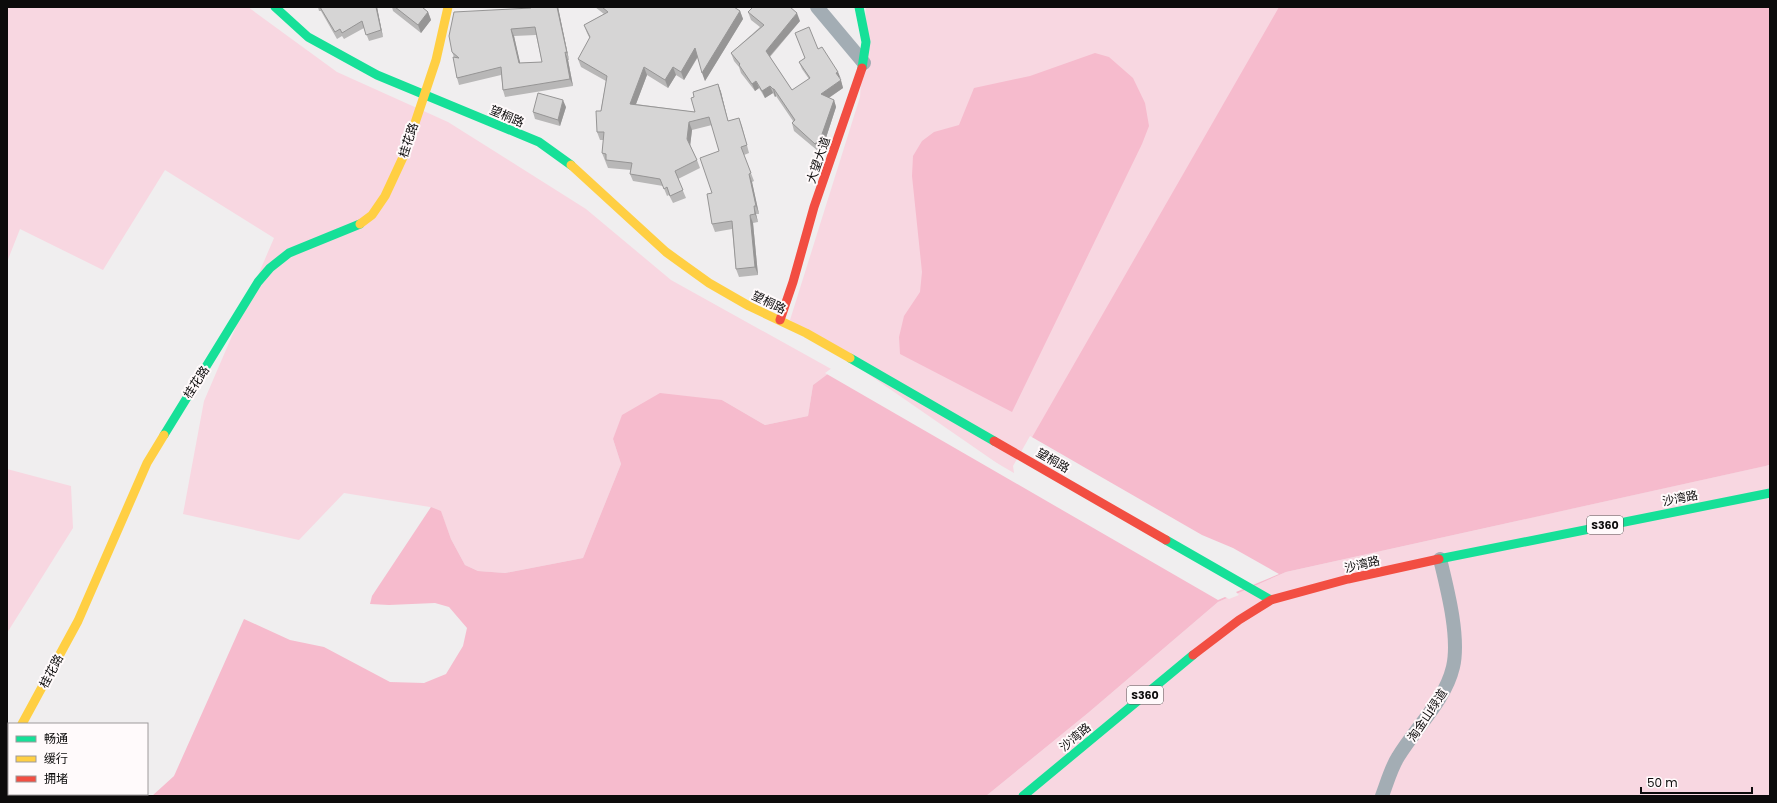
<svg xmlns="http://www.w3.org/2000/svg" width="1777" height="803" viewBox="0 0 1777 803" font-family="Poppins,'Noto Sans SC',sans-serif">
<style>
.green{fill:#f8d7e1}
.water{fill:#f6bbcd}
.pier{fill:#f0eeef}
.lines{fill:none;stroke-linecap:round;stroke-linejoin:round}
.street{stroke:#a3adb4;stroke-width:14}
.fast{stroke:#16e098;stroke-width:9}
.slow{stroke:#ffcf43;stroke-width:9}
.jam{stroke:#f24e42;stroke-width:9}
.wall{fill:#b8b7b7;fill-rule:evenodd}
.shaded-wall{fill:#969595}
.building{fill:#d6d5d5;stroke:#969595;fill-rule:evenodd}
.labels{text-anchor:middle;dominant-baseline:central;stroke-width:4;stroke-linejoin:round;paint-order:stroke}
.shield{fill:#fffafb;stroke:#555353;stroke-width:1}
.shield-label{font-size:11px;font-weight:bold;fill:#0c0b0b}
.street-label{font-size:12px;fill:#0c0b0b;stroke:#fffafb}
</style>
<rect width="100%" height="100%" fill="#f0eeef"/>
<!-- green -->
<path class="green" d="M7,7H248L337,72L448,122L586,209L671,280L833,370L813,385L808,416L765,425L722,400L613,439L621,464L583,558L505,573L478,571L465,565L451,539L441,512L430,507L344,493L299,540L183,514L204,401L274,238L165,170L103,270L20,229L7,262Z
M866,7H1280L1017,477L790,320L860,97Z
M1765,466H1770V796H986L1088,713L1218,602L1286,572Z
M7,469L71,486L73,528L7,633Z"/>
<!-- water -->
<path class="water" d="M1279,7H1770V465L1286,572L1218,602L1088,713L986,796H152L174,776L244,619L290,640L324,647L390,682L424,683L446,674L463,646L467,628L449,607L435,603L389,605L370,604L372,596L431,507L441,511L451,539L465,565L478,571L505,573L583,558L621,464L613,439L622,415L660,393L722,400L765,425L808,416L813,385L833,370L1017,476L1015,467Z
M1095,53L1109,57L1133,78L1145,103L1149,126L1142,144L1012,412L900,354L899,337L904,316L920,292L922,272L912,176L913,156L922,141L934,132L959,125L974,88L1030,76Z"/>
<!-- pier -->
<path class="pier" d="M832,368L1014,473L1013,466L1030,436L1202,535L1233,548L1279,574L1236,592L1239,595L1229,599L1225,597L1218,600L825,373Z"/>
<g class="lines">
<!-- street -->
<path class="street" d="M817,7L864,63
M7,749L9,746
M1382,796C1387,783 1391,768 1398,757C1416,727 1445,701 1453,667C1460,637 1447,588 1440,559"/>
<!-- fast -->
<path class="fast" d="M275,7L308,37L377,75L539,142L571,165
M859,7L866,42L862,68
M850,358L994,441
M164,435L258,282L270,268L289,253L360,224
M1166,540L1271,600
M1439,559L1770,493
M1023,796L1193,655"/>
<!-- slow -->
<path class="slow" d="M571,165L666,252L709,283L749,306L806,333L850,358
M360,224L372,215L385,196L405,153L436,60L448,7
M22,724L78,621L147,463L164,435"/>
<!-- jam -->
<path class="jam" d="M780,320L793,282L814,207L862,68
M994,441L1166,540
M1193,655L1239,620L1271,600L1348,579L1439,559"/>
</g>
<!-- wall -->
<path class="wall" d="M318,7H377L383,37L369,41L364,28L344,39L342,36L337,39L321,11H319Z
M392,7H422L428,12L431,20L421,33L393,11Z
M558,7L569,60H568L573,86L505,97L503,90L501,75L459,85L457,78L454,57L452,52ZM536,35L542,62L520,63L514,36Z
M595,7H734L740,11L743,19L705,81L698,57L684,80L676,75L668,88L647,75L636,104L695,112L694,97L718,84L721,92L728,121L739,118L742,126L749,153L744,155L754,181L752,182L759,214H756L758,222L753,223L758,275L739,277L736,269L732,229L715,232L712,224V193L719,151L712,125L692,130L690,145L697,160L700,168L678,179L686,198L673,203L669,195L667,196L663,186L633,181L630,174L631,170L608,168L602,153L604,140H600L597,132L606,81L581,67L578,59L590,39L587,33L584,25L604,14Z
M748,12L800,21L770,57L792,90L809,79L802,69L799,62L805,58L795,33L818,49L838,72L843,88L829,98L834,100L836,107L824,144L818,151L794,131L792,123L793,121L776,96L775,97L773,93L765,98L759,88L755,91L741,73L739,67L734,61L731,53L760,27L751,20Z
M566,107L560,126L535,119L533,112Z"/>
<!-- shaded-wall -->
<path class="shaded-wall" d="M376,7H377L383,37L381,30Z
M557,7H558L569,60L567,53Z
M740,11L743,19L705,81L702,73Z
M428,12L431,20L421,33L418,25Z
M797,13L800,21L768,58L766,51Z
M511,29L514,36L522,71L519,63Z
M695,48L698,56L684,80L681,72Z
M565,52L568,60L573,86L570,79Z
M644,67L647,75L633,112L630,104Z
M673,67L676,75L668,88L665,80Z
M838,72L841,79L836,73Z
M841,80L843,88L824,101L821,94Z
M756,81L759,88L755,91L752,84Z
M718,84L721,92L730,129L728,121Z
M770,86L773,93L765,98L762,91Z
M773,89H774L776,96L775,97Z
M563,100L566,107L560,126L558,120Z
M834,100L836,107L824,144L818,151L815,144Z
M689,122L692,130L690,147L687,139Z
M749,174L752,182L759,214L756,206Z
M754,206L758,222L755,214Z
M750,215L753,223L758,275L755,267Z"/>
<!-- building -->
<path class="building" d="M320,7H376L381,30L366,35L362,21L342,33L340,29L335,32Z
M395,7H422L428,12L418,25Z
M531,7H557L567,53L565,52L570,79L503,90L501,67L457,78L453,57L459,58L452,52L449,36L454,12L531,8ZM535,27L542,62L519,63L511,29Z
M602,7H734L740,11L702,73L695,48L681,72L673,67L665,80L644,67L630,104L695,112L691,98L694,97L693,92L718,84L728,121L739,118L747,145L741,147L751,173L749,174L756,206H754L755,214L750,215L755,267L736,269L732,221L712,224L707,194L712,193L700,158L719,151L709,117L689,122L687,139L697,160L675,171L683,190L670,196L667,187L664,189L660,179L630,174L632,163L606,160V154L602,153L604,132H597L596,111H601L607,76L578,59L590,37L584,25L608,12Z
M753,7H790L797,13L766,51L792,90L810,78L799,62L805,58L795,33L809,27L818,49L822,47L838,72L836,73L841,80L821,94L834,100L821,137L815,144L792,123L795,120L774,89H773L770,86L762,91L756,81L752,84L739,65L740,64L731,53L764,25L748,12Z
M538,93L563,100L558,120L533,112Z"/>
<g class="labels">
<!-- shield labels -->
<g class="shield">
<rect x="1587" y="516" width="36" height="18" rx="3"/>
<rect x="1127" y="686" width="36" height="18" rx="3"/>
</g>
<g class="shield-label">
<text x="1605" y="525">S360</text>
<text x="1145" y="695">S360</text>
</g>
<!-- street labels -->
<g class="street-label">
<text transform="translate(507 116) rotate(23)">望桐路</text>
<text transform="translate(408 140) rotate(-72)">桂花路</text>
<text transform="translate(818 160) rotate(-71)">大望大道</text>
<text transform="translate(769 302) rotate(26)">望桐路</text>
<text transform="translate(196 382) rotate(-57)">桂花路</text>
<text transform="translate(1053 460) rotate(30)">望桐路</text>
<text transform="translate(1680 498) rotate(-11)">沙湾路</text>
<text transform="translate(1362 564) rotate(-13)">沙湾路</text>
<text transform="translate(51 671) rotate(-62)">桂花路</text>
<text transform="translate(1427 715) rotate(-56)">淘金山绿道</text>
<text transform="translate(1075 737) rotate(-40)">沙湾路</text>
</g>
</g>
<!-- border -->
<rect width="1777" height="803" fill="none" stroke="#0c0b0b" stroke-width="16"/>
<!-- legend -->
<rect x="8" y="723" width="140" height="72" fill="#fffafb" stroke="#9e9a9b"/>
<rect x="16" y="736" width="20" height="6" fill="#16e098" stroke="#9e9a9b"/>
<text x="44" y="743" font-size="12" fill="#0c0b0b">畅通</text>
<rect x="16" y="756" width="20" height="6" fill="#ffcf43" stroke="#9e9a9b"/>
<text x="44" y="763" font-size="12" fill="#0c0b0b">缓行</text>
<rect x="16" y="776" width="20" height="6" fill="#f24e42" stroke="#9e9a9b"/>
<text x="44" y="783" font-size="12" fill="#0c0b0b">拥堵</text>
<!-- scale -->
<path d="M1641 787v6h111v-6" fill="none" stroke="#0c0b0b" stroke-width="2"/>
<text x="1647" y="787" font-size="12" fill="#0c0b0b" stroke="#fffafb" stroke-width="3" paint-order="stroke">50 m</text>
</svg>
